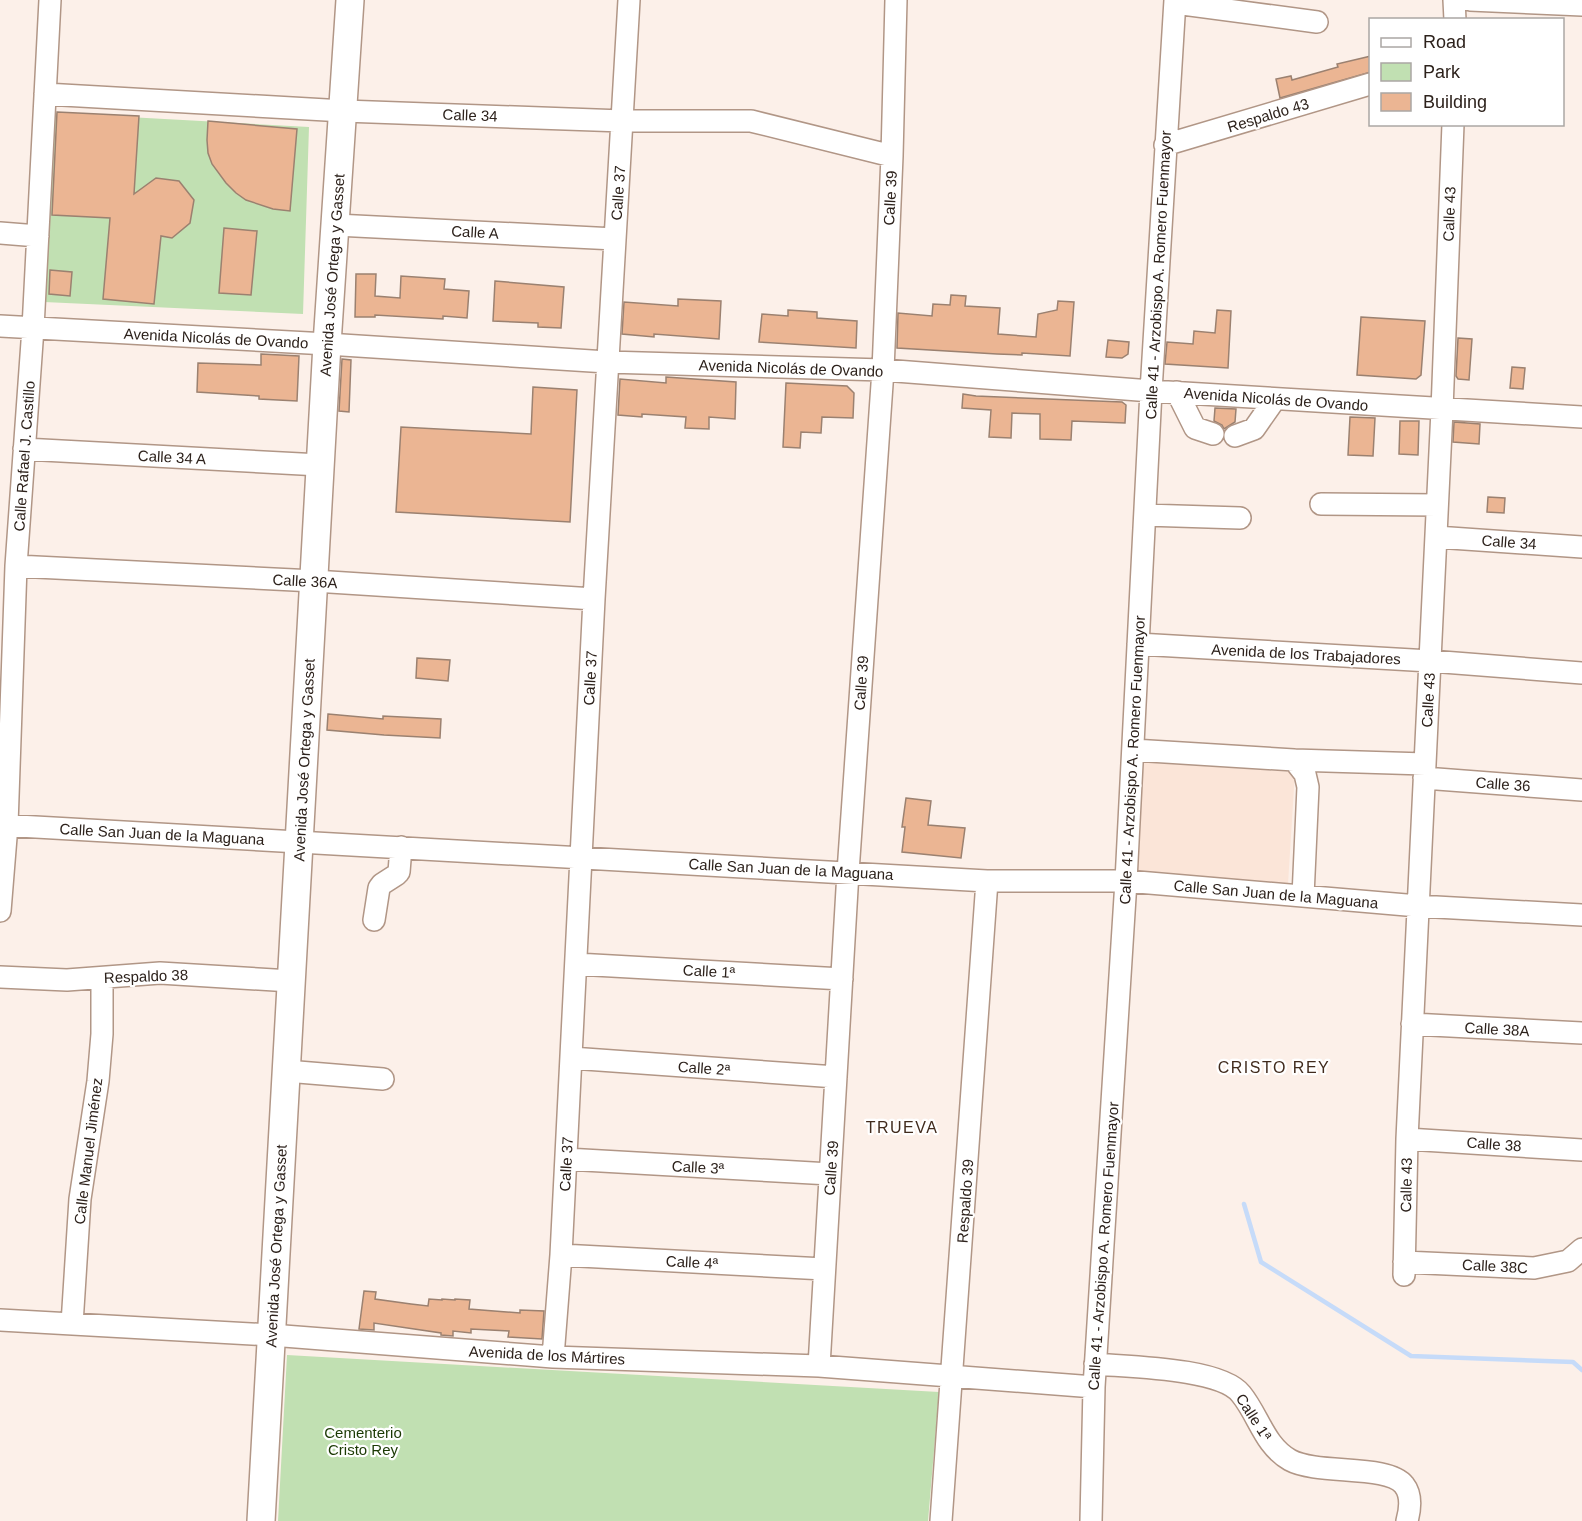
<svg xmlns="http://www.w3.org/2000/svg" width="1582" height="1521" viewBox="0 0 1582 1521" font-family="Helvetica,sans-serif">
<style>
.built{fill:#fbe5d8}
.green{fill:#c1e0b2}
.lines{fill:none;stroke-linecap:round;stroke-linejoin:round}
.stream{stroke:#c6dbf9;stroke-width:4.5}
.building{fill:#ebb593;stroke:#9b8170;stroke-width:1.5}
.minor-casing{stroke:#b19686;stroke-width:24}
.major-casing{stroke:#b19686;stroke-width:30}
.minor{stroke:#fff;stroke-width:21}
.major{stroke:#fff;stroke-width:27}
.labels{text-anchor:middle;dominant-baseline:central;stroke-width:4.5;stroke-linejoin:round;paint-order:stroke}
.street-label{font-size:15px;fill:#2d221c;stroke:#fff}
.park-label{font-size:15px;fill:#1b3a04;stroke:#fff}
.neighbourhood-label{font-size:16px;letter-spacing:1.5px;fill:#412b1d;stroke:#fff}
</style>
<rect width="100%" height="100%" fill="#fcf0e9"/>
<!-- built -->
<path class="built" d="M1138,762L1295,772L1288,884L1131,874Z"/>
<!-- green -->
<path class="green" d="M55,113L309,127L303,314L44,302Z
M287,1355L939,1392L928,1521H278Z"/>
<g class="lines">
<!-- stream -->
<path class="stream" d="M1244,1204L1261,1262L1411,1356L1573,1362L1582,1370"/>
</g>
<!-- building -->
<path class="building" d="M1371,56V72L1280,98L1276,79L1291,76L1292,80L1338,67L1337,64Z
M57,112L139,116L134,194L156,178L179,181L194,200L190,223L172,238L161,236L154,304L103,299L110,218L52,215Z
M208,121L297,129L290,211L273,209L246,200L236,193L226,183L212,164L208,153L207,140Z
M224,228L257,231L251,295L219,293Z
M50,270L72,272L70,296L49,294Z
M356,274H376L375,296L400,298L401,276L445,279L444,289L469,291L467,318L443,316V319L375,315V317H355Z
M495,281L564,287L561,328L538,327V323L493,321Z
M951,295L966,296L965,306L1000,308L998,334L1036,337L1038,314L1057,310L1058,301L1074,302L1070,356L1022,353V355L997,354L897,348L898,313L932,316L933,304L950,305Z
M678,299L721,301L719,339L654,334V337L622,334L624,302L678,306Z
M788,310L817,312V318L857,321L856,348L759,342L762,314L788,316Z
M1217,310L1231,311L1228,368L1165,364L1167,342L1193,344L1194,331L1215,333Z
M1361,317L1425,321L1421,375L1416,379L1357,375Z
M1458,338L1472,339L1469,380L1458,379L1456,376Z
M1108,340L1129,342L1128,354L1122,358L1106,357Z
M261,354L299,356L297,401L259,399V396L197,392L198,363L261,365Z
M342,359L351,360L349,412L339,411Z
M1512,367L1525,368L1523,389L1510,388Z
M666,377L736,382L735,419L709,417V429L685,428L686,417L642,414V417L618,415L620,379L666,383Z
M786,383L847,386L854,393L853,418L822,417L821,433L801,432L800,448L783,447Z
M533,387L577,390L570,522L396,512L401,427L531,434Z
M963,394L976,396L1122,402L1126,405L1125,423L1072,421L1071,440L1040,439V414L1012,413L1011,438L989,437L991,410L962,408Z
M1215,408L1236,409L1235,422L1224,429L1222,425L1214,421Z
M1350,417L1375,418L1373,456L1348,455Z
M1400,421H1419L1418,455L1399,454Z
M1454,422L1480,424L1479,444L1453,442Z
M1488,497L1505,498L1504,513L1487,512Z
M417,658L450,660L448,681L416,678Z
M328,714L383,719V716L441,719L440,738L384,735L327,730Z
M906,798L931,801L928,825L965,828L961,858L902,852L905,827H902Z
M364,1291L376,1292L375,1299L411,1304L428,1306L429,1299L442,1300V1299L455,1300V1299L470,1300L469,1309L520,1313V1310L544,1311L542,1339L508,1337L509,1331L471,1329V1333L453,1331V1336L441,1335V1333L374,1323V1330L359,1329Z"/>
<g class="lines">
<defs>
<path id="minor" d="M1454,0L1455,20
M1470,0L1582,5
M1175,3L1317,22
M45,94L344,111L623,121H751L892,156
M1165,145L1370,84
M336,225L615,239
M0,233L38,236
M0,326L327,344L607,362L883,370L1151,391L1582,417
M1177,392L1195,428L1213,434
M1235,436L1254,429L1275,399
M24,449L320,465
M1321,504L1437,505
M1145,515L1240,518
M1436,537L1582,547
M16,566L314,581L594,599
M1138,644L1430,661L1582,673
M1133,750L1294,760L1305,774L1308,787L1303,896
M1294,760L1425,764
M1424,778L1582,790
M0,825L987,881H1126L1418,906L1582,915
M0,911L7,825L16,566L33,328L50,0
M374,920L379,888L382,884L396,875L399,872L401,847
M576,964L842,979
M0,977L67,980L160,973L291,981
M1412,1024L1582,1033
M571,1058L836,1077
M286,1071L383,1079
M1407,1139L1582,1150
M566,1159L830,1174
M561,1255L824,1269
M1404,1262L1534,1268L1568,1261L1582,1249
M1404,1275L1407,1139L1442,410L1453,124
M0,1320L271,1335L553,1357L819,1366L1094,1387
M72,1324L80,1199L98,1081L102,1034V978
M553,1357L561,1255L594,599L629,0
M1095,1364C1129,1367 1221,1368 1241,1394C1259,1416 1264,1445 1290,1460C1317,1475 1388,1464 1404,1485C1412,1495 1410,1510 1407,1521
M819,1366L848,872L883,370L892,156L896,0
M941,1521L987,881
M1091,1521L1094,1387L1126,881L1151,391L1175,0"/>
<path id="major" d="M261,1521L327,344L350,0"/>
</defs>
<!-- minor casing -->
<use href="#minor" class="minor-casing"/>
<!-- major casing -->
<use href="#major" class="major-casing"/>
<!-- minor -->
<use href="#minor" class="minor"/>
<!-- major -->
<use href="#major" class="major"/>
</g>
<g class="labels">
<!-- street labels -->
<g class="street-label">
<text transform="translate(470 115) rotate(2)">Calle 34</text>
<text transform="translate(1268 115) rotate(-17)">Respaldo 43</text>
<text transform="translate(618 193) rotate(-86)">Calle 37</text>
<text transform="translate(890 198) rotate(-87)">Calle 39</text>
<text transform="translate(1449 214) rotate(-88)">Calle 43</text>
<text transform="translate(475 232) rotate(3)">Calle A</text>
<text transform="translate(332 275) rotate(-86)">Avenida José Ortega y Gasset</text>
<text transform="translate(1158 275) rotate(-87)">Calle 41 - Arzobispo A. Romero Fuenmayor</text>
<text transform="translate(216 338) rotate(3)">Avenida Nicolás de Ovando</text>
<text transform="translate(791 368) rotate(2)">Avenida Nicolás de Ovando</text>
<text transform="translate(1276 399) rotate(4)">Avenida Nicolás de Ovando</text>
<text transform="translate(24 456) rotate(-86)">Calle Rafael J. Castillo</text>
<text transform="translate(172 457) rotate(3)">Calle 34 A</text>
<text transform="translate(1509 542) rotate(4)">Calle 34</text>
<text transform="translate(305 581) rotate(3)">Calle 36A</text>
<text transform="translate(1306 654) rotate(3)">Avenida de los Trabajadores</text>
<text transform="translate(590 678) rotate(-87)">Calle 37</text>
<text transform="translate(861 683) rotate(-86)">Calle 39</text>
<text transform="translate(1428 700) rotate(-87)">Calle 43</text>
<text transform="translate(304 760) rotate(-87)">Avenida José Ortega y Gasset</text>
<text transform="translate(1132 760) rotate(-87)">Calle 41 - Arzobispo A. Romero Fuenmayor</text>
<text transform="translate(1503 784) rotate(4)">Calle 36</text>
<text transform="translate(162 834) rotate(3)">Calle San Juan de la Maguana</text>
<text transform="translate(791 869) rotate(3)">Calle San Juan de la Maguana</text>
<text transform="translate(1276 894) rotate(5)">Calle San Juan de la Maguana</text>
<text transform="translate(709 971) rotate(3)">Calle 1ª</text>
<text transform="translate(146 976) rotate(-2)">Respaldo 38</text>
<text transform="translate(1497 1029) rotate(3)">Calle 38A</text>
<text transform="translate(704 1068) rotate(4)">Calle 2ª</text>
<text transform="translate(1494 1144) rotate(4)">Calle 38</text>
<text transform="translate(88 1151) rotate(-83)">Calle Manuel Jiménez</text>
<text transform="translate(566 1164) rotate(-87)">Calle 37</text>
<text transform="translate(698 1167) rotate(3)">Calle 3ª</text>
<text transform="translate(831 1168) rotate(-86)">Calle 39</text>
<text transform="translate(1406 1185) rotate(-89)">Calle 43</text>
<text transform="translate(965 1201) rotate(-86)">Respaldo 39</text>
<text transform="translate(276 1246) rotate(-87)">Avenida José Ortega y Gasset</text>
<text transform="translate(1103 1246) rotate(-86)">Calle 41 - Arzobispo A. Romero Fuenmayor</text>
<text transform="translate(692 1262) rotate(3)">Calle 4ª</text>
<text transform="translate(1495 1266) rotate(3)">Calle 38C</text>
<text transform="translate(547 1355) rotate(3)">Avenida de los Mártires</text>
<text transform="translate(1254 1417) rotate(57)">Calle 1ª</text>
</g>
<!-- park labels -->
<g class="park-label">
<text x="363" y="1432">Cementerio<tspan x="363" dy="17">Cristo Rey</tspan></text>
</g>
<!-- neighbourhood labels -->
<g class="neighbourhood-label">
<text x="1274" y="1067">CRISTO REY</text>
<text x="902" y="1127">TRUEVA</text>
</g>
</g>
<!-- legend -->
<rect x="1369" y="18" width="195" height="108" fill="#ffffff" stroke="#aba7a4" stroke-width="1.5"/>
<rect x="1381" y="38" width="30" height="9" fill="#ffffff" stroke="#aba7a4" stroke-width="1.5"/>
<text x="1423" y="48" font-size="18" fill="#2d221c">Road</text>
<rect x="1381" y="63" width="30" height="18" fill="#c1e0b2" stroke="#aba7a4" stroke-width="1.5"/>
<text x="1423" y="78" font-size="18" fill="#2d221c">Park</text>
<rect x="1381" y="93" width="30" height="18" fill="#ebb593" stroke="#aba7a4" stroke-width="1.5"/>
<text x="1423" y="108" font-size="18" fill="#2d221c">Building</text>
</svg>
